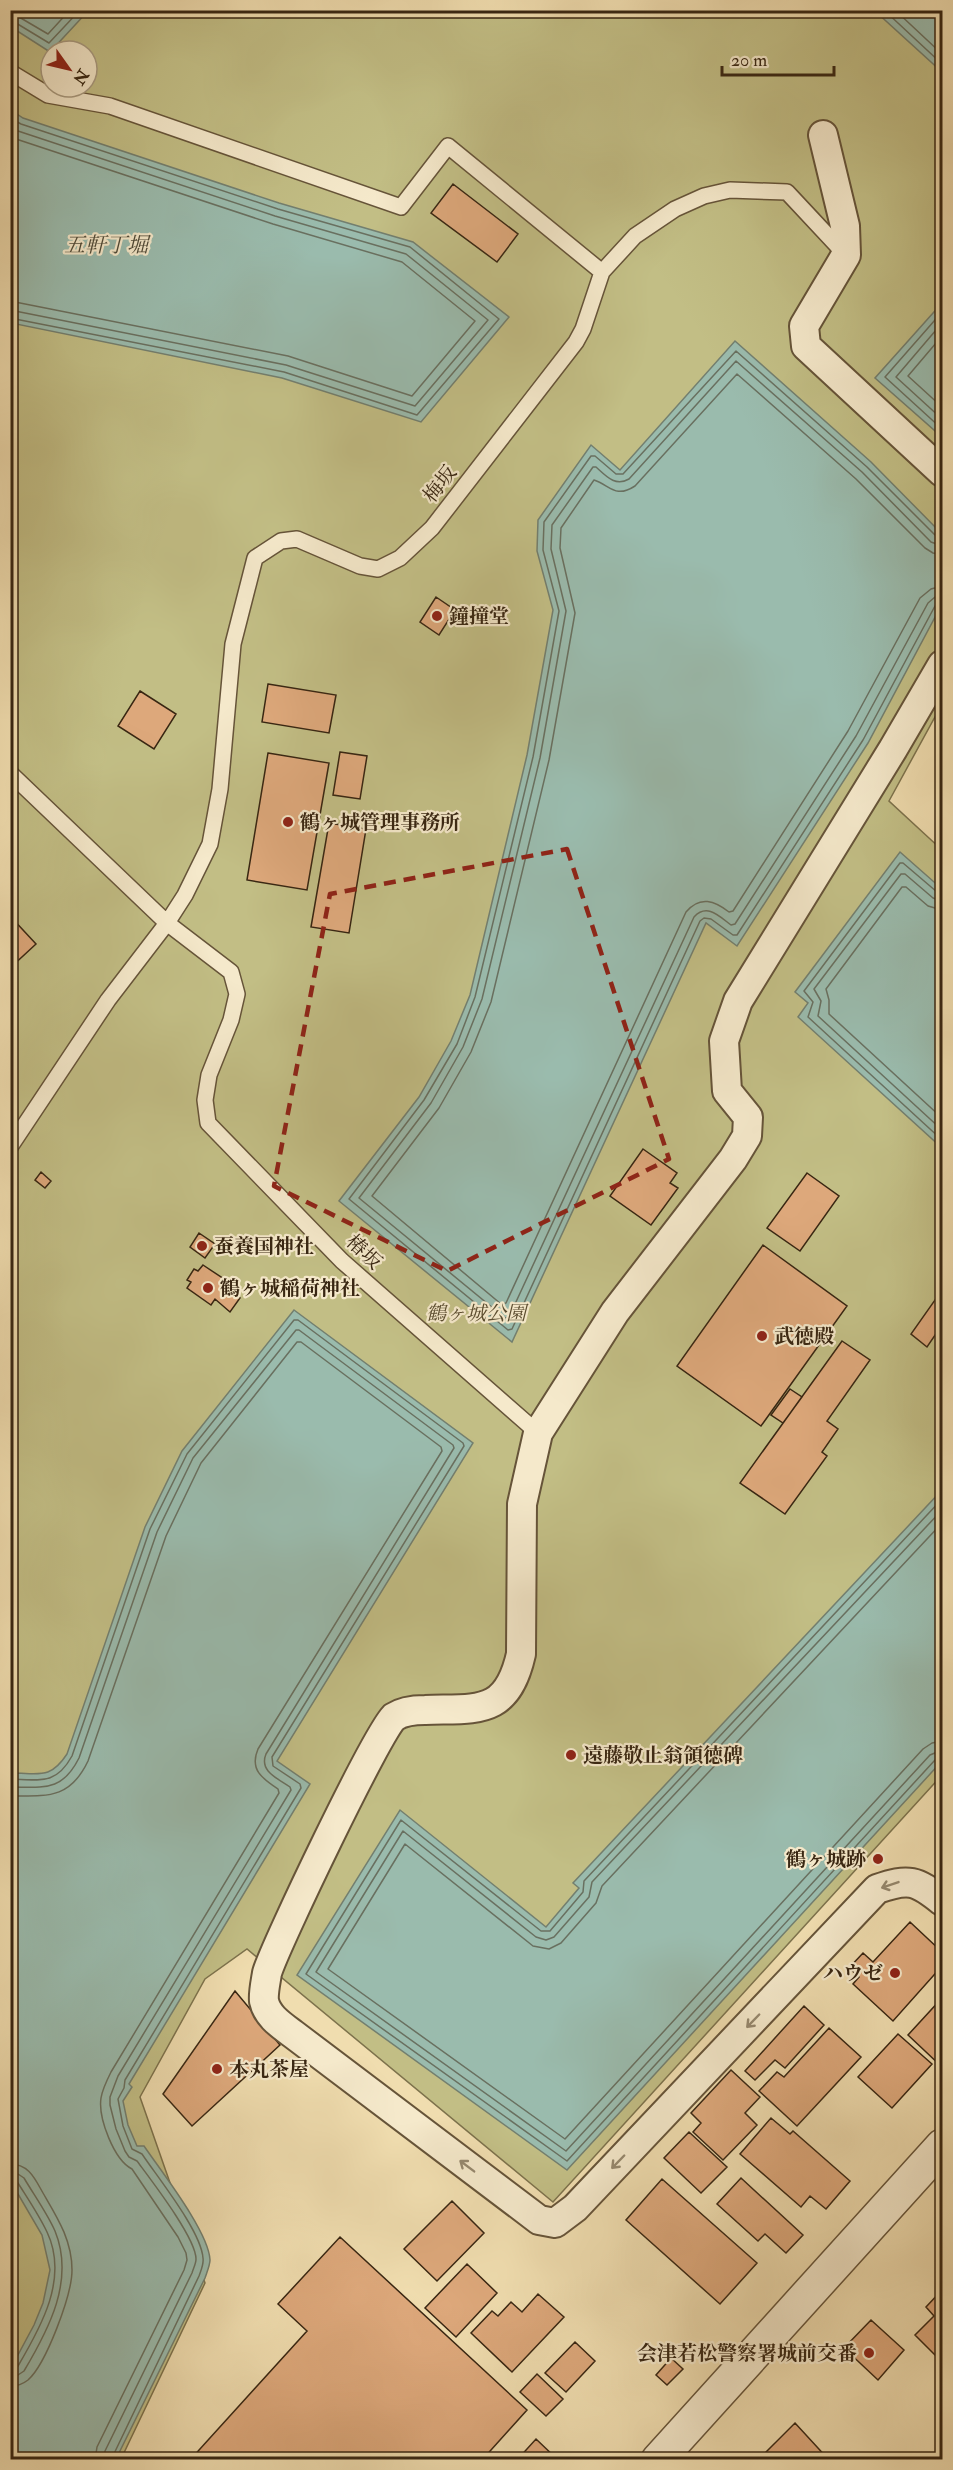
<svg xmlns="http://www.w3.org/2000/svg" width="953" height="2470" viewBox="0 0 953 2470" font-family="'IM FELL Double Pica','Noto Serif JP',serif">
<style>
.green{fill:#c2be85;stroke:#7d724c;stroke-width:1.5;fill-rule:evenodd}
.water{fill:#9abbad;stroke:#737f6f;stroke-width:1.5}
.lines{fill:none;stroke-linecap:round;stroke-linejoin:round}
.shore{stroke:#697060;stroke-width:1.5}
.building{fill:#dda87b;stroke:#382612;stroke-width:1.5}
.service-casing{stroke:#665439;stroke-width:18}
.minor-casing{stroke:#665439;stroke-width:32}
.tertiary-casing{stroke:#665439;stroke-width:36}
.service{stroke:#f5e9cb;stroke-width:15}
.minor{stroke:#f5e9cb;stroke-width:28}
.tertiary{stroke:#f5e9cb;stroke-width:33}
.oneway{stroke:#96886e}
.marked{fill:none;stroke:#8f2418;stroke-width:4.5;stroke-dasharray:12 8;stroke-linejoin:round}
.poi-dot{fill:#8f2418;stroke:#f5e9cb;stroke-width:2}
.labels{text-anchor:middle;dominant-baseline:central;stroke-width:4.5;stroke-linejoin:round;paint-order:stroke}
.street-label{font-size:20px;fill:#382612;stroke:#f5e9cb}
.poi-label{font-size:20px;font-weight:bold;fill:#382612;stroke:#f5e9cb;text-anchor:start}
.park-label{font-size:20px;font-style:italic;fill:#5a4c2f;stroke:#f5e9cb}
.water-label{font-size:21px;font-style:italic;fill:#504b39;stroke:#f5e9cb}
</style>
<rect width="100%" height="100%" fill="#f0ddaf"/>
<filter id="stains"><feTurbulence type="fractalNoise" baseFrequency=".00333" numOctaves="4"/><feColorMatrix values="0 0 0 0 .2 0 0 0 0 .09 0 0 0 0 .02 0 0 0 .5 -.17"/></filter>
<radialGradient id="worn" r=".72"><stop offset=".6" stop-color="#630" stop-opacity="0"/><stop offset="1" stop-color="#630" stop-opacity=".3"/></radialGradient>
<!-- green -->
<path class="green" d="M11,11H942V704L889,801L942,850V1775L553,2202L247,1949L205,1979L140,2097L205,2283L121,2459L11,2460ZM51,51H87V87H51Z"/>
<!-- water -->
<path class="water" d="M10,11L11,10L88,11L50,52L11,27Z
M875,11H942V72Z
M11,110L23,118L279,203L413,242L509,317L421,422L282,378L11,323Z
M942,303V437L875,378Z
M735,341L871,462L942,534V604L868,743L737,946L706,923L512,1342L339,1201L419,1097L451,1041L470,995L527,755L553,610L537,551L538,520L591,445L620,470Z
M900,852L942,889V1148L798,1017L808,1003L795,992Z
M294,1310L473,1443L277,1761L310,1784L129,2084L132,2087L123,2101L128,2125L137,2146H144C161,2171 209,2232 210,2260C210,2265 207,2272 205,2278L116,2459H11V2368L34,2325L43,2303L50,2270L42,2235L11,2182V1773C39,1773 50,1780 67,1754L145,1527L182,1451Z
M942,1490V1761L567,2170L297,1975L400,1810L546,1927L579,1888L573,1883Z"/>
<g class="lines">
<!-- shore -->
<path class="shore" d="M884,10L942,64
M895,10L942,54
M10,15L19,17L48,34L70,10
M10,22L16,23L49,43L80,10
M10,118L21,124L278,209L410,247L499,319L417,415L284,372L10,318
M10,126L18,131L275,216L406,254L488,320L415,406L286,365L10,310
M10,137L273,224L402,262L475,321L412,396L288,356L10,301
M942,312L885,377L942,429
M942,323L896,377L942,419
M942,336L908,376L942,407
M942,538L936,536L867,467L736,351L623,474H616L595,456H591L544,522L543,550L559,611L533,757L475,997L457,1044L424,1100L349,1199L508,1330L512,1329L700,921L704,918L711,919L733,935H737L863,740L935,606L942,603
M942,546L931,542L862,472L736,361L629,479C615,487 606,476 596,467H593L552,525L551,549L566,611L540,758L482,999L463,1047L431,1103L359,1198L505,1318L509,1317L694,917C707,903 719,916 731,925L735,924L856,736L928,603L935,597L942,595
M942,555L933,553L925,548L856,479L737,374L635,486C615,499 610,485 594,480L561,528L560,548L575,613L549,760L491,1002L471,1052L439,1108L372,1196L501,1304L506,1303L686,912C700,895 715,901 729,912L733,911L848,731L920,598L931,589L942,586
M942,893L937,892L903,863H900L804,991L813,1002L808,1017L942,1140
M942,901L933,898L905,874H901L814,989L821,1001L818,1016L942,1130
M942,910L928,906L906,887H902L826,989L829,1000V1014L942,1118
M942,1499L584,1881L583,1892L550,1931H541L401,1820L306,1974L567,2161L935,1760L942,1758
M942,1510L592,1882L589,1897L554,1937L546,1940L536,1937L403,1831L316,1972L566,2151L930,1755L942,1750
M942,1523L602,1886L596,1903L561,1943L549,1949L533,1946L405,1844L328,1969L565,2139L923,1749L932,1743L942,1741
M10,1779C41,1780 56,1785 72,1756L150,1529L187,1454L294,1320H298L463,1443L464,1446L272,1757L273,1766L300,1784L301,1788L125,2080L124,2088L118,2099L123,2126L132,2149L142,2154C158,2178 201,2231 203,2258C204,2264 201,2270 199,2276L111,2460
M10,1787C44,1787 62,1792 79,1758L157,1532L193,1458L296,1330H299L453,1445L454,1448L266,1754C259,1771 277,1778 290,1787L291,1790L118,2076L110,2097V2105L116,2129L125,2151L129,2157L137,2161C151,2180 196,2238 196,2259C196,2264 193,2269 192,2273L105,2451L104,2460
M10,1796C48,1796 70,1799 88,1761L166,1536L201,1463L297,1342H301L441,1447L442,1451L258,1749C249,1770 263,1779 278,1789L279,1793L111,2072C108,2078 102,2091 101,2098C98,2118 114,2160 132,2169L178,2237L186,2253L187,2260L184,2270L97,2447L95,2460
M10,2164C29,2164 35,2179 43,2193C57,2217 72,2240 72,2270C72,2295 46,2364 28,2380C23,2384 17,2386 10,2386
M10,2173L18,2174L24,2178C34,2195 47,2213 55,2231C75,2280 49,2329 24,2371L18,2375L10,2377
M10,2180L18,2183C28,2199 39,2215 47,2232C69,2278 41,2327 18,2366L10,2369"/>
</g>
<!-- building -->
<path class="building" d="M453,184L518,234L497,262L431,213Z
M436,597L455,610L439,635L420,622Z
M268,684L336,695L329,733L262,722Z
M140,691L176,714L154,749L118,726Z
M340,752L367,756L360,799L333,795Z
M268,753L329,763L307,890L247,880Z
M329,823L366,829L349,933L311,927Z
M10,916L36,944L10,968Z
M643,1149L677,1173L670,1183L678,1188L651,1225L610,1196Z
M41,1172L51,1181L45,1188L35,1180Z
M807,1173L839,1196L800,1251L767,1228Z
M199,1233L215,1244L205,1258L190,1247Z
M763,1245L847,1306L761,1426L677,1366Z
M203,1265L227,1281L222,1288L227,1292L228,1290L240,1298L230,1312L215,1299L211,1305L187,1288L191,1282L187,1280L194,1269L198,1271Z
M942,1290V1325L927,1347L911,1334Z
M842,1341L870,1360L827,1421L838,1429L822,1452L827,1456L785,1514L740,1483Z
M790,1389L802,1397L783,1423L771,1415Z
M910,1922L942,1952V1966L893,2021L853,1984L859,1977L849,1968L863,1953L873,1962Z
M235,1991L280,2045L192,2126L163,2094Z
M942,1998V2067L908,2035Z
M804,2006L824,2025L785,2068L775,2060L755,2080L745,2071Z
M829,2028L861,2057L797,2126L759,2091L777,2072L784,2077Z
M898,2034L932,2064L892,2108L858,2077Z
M731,2070L760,2097L745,2113L757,2125L723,2160L693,2132L701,2123L691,2113Z
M771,2118L790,2134L793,2131L850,2181L826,2209L810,2196L801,2207L740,2154Z
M689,2132L727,2167L701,2193L664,2158Z
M741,2178L803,2235L786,2253L765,2234L758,2241L717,2204Z
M662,2179L757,2263L720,2304L626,2220Z
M452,2201L484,2233L437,2281L404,2249Z
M340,2237L527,2410L482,2460H190L307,2331L278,2304Z
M467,2264L497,2293L456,2337L425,2308Z
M942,2290V2362L915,2335L934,2316L926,2307Z
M538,2294L564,2317L512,2372L471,2333L492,2311L498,2316L511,2302L522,2312Z
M871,2320L904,2350L878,2380L844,2348Z
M575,2342L595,2361L566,2392L545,2373Z
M671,2358L683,2369L667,2385L656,2375Z
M537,2374L563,2399L546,2416L520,2392Z
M795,2423L829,2460H758Z
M536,2439L558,2460H517Z"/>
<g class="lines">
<defs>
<path id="service" d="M10,72L48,95L110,106L401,207L448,146L602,272
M10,773L167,923L231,972L237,994L231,1020L209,1075L205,1100L208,1123L342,1261L538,1433
M10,1147L108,1000L167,923L185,895L210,844L220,789L233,644L255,558L281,541L297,539L360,566L378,569L400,558L432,528L576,342L583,329L602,272L635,236L675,209L704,196L730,190L787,192L844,253"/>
<path id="minor" d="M823,135L845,226L846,255L804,326L806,346L942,472
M942,665L893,749L738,1001L724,1041L727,1091L748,1117L747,1136L733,1159L615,1312L538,1433L522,1504L521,1654C507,1716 478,1708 425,1710C415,1710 403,1711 394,1717C380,1727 274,1948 267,1973C266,1980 263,1993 264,2001C267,2016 281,2025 293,2034L539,2220L555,2223L575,2208L877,1889C909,1878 916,1880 942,1901"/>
<path id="tertiary" d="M658,2460L942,2146"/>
</defs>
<!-- service casing -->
<use href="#service" class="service-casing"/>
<!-- minor casing -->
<use href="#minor" class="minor-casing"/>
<!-- tertiary casing -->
<use href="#tertiary" class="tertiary-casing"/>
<!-- service -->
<use href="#service" class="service"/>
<!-- minor -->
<use href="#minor" class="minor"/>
<!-- tertiary -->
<use href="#tertiary" class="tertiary"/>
</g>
<!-- one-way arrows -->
<defs><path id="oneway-shaft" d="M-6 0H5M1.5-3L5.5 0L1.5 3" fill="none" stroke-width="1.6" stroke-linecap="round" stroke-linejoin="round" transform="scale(1.5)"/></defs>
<g class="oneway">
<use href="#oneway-shaft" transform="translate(890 1885) rotate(161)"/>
<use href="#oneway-shaft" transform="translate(753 2021) rotate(134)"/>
<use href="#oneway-shaft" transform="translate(618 2162) rotate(134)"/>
<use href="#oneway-shaft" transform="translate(467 2166) rotate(-143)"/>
</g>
<!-- marked area -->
<path class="marked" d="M567,849L669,1159L447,1271L274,1186L330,894Z"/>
<!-- markers -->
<g class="poi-dot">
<circle cx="437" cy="616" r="6"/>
<circle cx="288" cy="822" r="6"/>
<circle cx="202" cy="1246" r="6"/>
<circle cx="208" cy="1288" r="6"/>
<circle cx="762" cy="1336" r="6"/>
<circle cx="571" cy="1755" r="6"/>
<circle cx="878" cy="1859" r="6"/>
<circle cx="895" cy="1973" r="6"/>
<circle cx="217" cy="2069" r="6"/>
<circle cx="869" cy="2353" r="6"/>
</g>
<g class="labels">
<!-- street labels -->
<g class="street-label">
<text transform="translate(440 484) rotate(-52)">梅坂</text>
<text transform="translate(364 1252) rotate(43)">椿坂</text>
</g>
<!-- poi labels -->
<g class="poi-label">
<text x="449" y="616">鐘撞堂</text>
<text x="300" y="822">鶴ヶ城管理事務所</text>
<text x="214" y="1246">蚕養国神社</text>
<text x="220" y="1288">鶴ヶ城稲荷神社</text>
<text x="774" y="1336">武徳殿</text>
<text x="583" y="1755">遠藤敬止翁領徳碑</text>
<text x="866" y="1859" text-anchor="end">鶴ヶ城跡</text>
<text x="883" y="1973" text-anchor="end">ハウゼ</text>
<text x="229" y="2069">本丸茶屋</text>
<text x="857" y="2353" text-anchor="end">会津若松警察署城前交番</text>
</g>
<!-- park labels -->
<g class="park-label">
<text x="476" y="1313">鶴ヶ城公園</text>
</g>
<!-- water labels -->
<g class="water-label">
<text x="106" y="245">五軒丁堀</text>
</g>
</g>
<!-- margin -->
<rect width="953" height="2470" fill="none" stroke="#f0ddaf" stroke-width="36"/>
<rect x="12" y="12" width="929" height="2446" fill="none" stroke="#382612" stroke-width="3"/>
<rect x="18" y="18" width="917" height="2434" fill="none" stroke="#382612" stroke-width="1.5"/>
<!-- north arrow -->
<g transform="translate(69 69) rotate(124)"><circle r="28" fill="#f5e9cb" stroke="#a99b81" stroke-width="1.5"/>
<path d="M0-4.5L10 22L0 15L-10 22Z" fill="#8f2418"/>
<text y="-9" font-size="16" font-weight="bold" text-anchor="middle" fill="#382612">N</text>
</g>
<!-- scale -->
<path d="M722 66v9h112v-9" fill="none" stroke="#382612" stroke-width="3"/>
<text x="731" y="66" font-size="18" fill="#382612" stroke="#f5e9cb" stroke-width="4.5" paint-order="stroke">20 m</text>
<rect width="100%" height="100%" filter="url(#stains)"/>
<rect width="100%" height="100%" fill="url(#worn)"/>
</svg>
